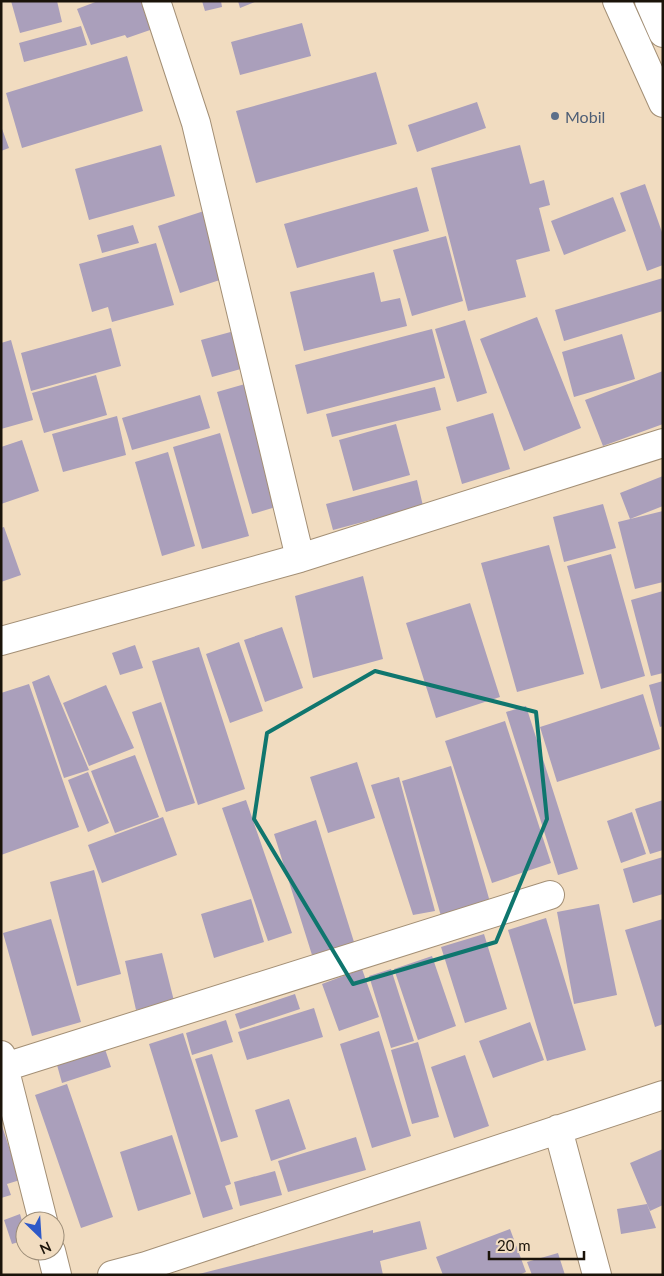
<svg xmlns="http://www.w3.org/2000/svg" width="664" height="1276" viewBox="0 0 664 1276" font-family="Lato,sans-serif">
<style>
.building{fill:#aa9fbb}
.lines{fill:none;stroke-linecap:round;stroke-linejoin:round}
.minor-casing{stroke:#a38f75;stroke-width:30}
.minor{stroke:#fff;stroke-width:28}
.marked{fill:none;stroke:#0f766e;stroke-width:4;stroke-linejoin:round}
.service-dot{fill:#5c6f8a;stroke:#f1dcc0;stroke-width:2}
.labels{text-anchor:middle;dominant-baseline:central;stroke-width:4.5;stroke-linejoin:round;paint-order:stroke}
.service-label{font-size:16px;fill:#4e5e75;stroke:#f1dcc0;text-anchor:start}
</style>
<rect width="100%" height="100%" fill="#f1dcc0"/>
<!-- building -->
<path class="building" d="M11,1H57L62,22L20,33Z
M98,1H143L153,29L127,38L125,35L91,45L77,9Z
M202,1H221L222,7L205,11Z
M238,1H257L240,8Z
M302,23L311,56L240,75L231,42Z
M81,26L87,45L24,62L19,43Z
M127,56L143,111L22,148L6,93Z
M376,72L397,144L256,183L236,111Z
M477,102L486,128L417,152L408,125Z
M1,126L9,148L1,151Z
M161,145L175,196L89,220L75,169Z
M520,145L530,184L544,180L550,205L539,208L550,251L516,260L526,297L468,311L431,168Z
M645,184L663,235V265L647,271L620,193Z
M417,187L429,231L297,268L284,224Z
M613,197L626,231L564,255L551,221Z
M204,211L226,278L180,293L158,226Z
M133,225L139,243L102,253L97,235Z
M446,236L463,301L412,316L393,250Z
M156,243L174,305L112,322L108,307L92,312L79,264Z
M374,272L381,302L400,298L407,326L304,351L290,292Z
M663,278V311L564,341L555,310Z
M537,317L581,428L524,451L480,339Z
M465,320L487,393L457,402L435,329Z
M111,328L121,366L31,391L21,353Z
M432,329L445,378L307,414L295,365Z
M238,330L248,367L212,377L201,340Z
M622,334L635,379L574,397L562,352Z
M11,340L33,420L1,429V343Z
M663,371V424L603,446L585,400Z
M96,375L107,415L44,433L32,393Z
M252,382L286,504L252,514L217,392Z
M435,387L441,410L332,437L326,414Z
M200,395L210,428L132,450L122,418Z
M493,413L510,469L462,484L446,427Z
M117,416L126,455L63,472L52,434Z
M396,424L410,475L353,491L339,440Z
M220,433L249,536L202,549L173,447Z
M22,440L39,491L1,504V447Z
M168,452L195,546L162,556L135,462Z
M663,476V506L630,519L620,493Z
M417,480L423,506L333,530L326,504Z
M603,504L616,548L564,562L553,517Z
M663,511V582L635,589L618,522Z
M4,527L21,575L1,582V528Z
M549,545L584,674L517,692L481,563Z
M611,554L645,676L601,689L567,566Z
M363,576L383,659L313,678L295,596Z
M663,591V673L651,676L631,600Z
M470,603L500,697L436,718L406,623Z
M282,627L303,688L265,702L244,640Z
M239,642L263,711L230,723L206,654Z
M135,645L143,668L120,675L112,653Z
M199,647L245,789L198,805L152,661Z
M49,675L89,770L64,778L32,682Z
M663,681V726L660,727L649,685Z
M29,684L79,827L1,855V693Z
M106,685L134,748L89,766L63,703Z
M643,694L660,749L557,782L540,727Z
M161,702L195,803L166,812L132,712Z
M526,706L578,869L558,875L506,712Z
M505,721L551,863L492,883L445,741Z
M135,755L159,817L115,833L91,771Z
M357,762L375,818L328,833L310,777Z
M451,766L490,902L441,916L402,781Z
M88,772L109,823L88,832L68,780Z
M399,777L435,911L413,915L371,785Z
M246,800L292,933L268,941L222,808Z
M663,800V850L650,854L635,809Z
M632,812L646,854L621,863L607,821Z
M163,817L177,855L102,883L88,845Z
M316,820L354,942L312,955L274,834Z
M663,857V894L633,903L623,869Z
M94,870L121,974L77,986L50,882Z
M251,899L264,942L214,958L201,914Z
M599,904L617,995L574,1004L557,912Z
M546,918L586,1050L547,1061L508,930Z
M51,919L81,1022L32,1036L3,933Z
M663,919V1024L655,1027L625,930Z
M484,934L507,1009L465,1023L441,947Z
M162,953L174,1001L136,1010L125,961Z
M432,956L456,1026L418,1040L394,969Z
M362,969L379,1017L339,1031L322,984Z
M391,969L414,1041L391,1048L369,976Z
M295,994L300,1009L240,1029L235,1014Z
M314,1008L323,1037L247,1060L238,1032Z
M226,1020L233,1042L192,1055L186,1033Z
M530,1022L544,1060L493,1078L479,1041Z
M379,1031L411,1136L372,1148L340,1044Z
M183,1033L231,1184L225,1186L233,1209L203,1218L149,1044Z
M418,1042L439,1117L412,1124L391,1050Z
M105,1049L111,1067L62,1083L57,1065Z
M212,1054L238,1137L221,1142L195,1059Z
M465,1055L489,1126L454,1138L431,1067Z
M67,1084L113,1217L81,1228L35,1095Z
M289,1099L306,1149L271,1161L255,1110Z
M2,1126L20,1180L7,1184L11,1195L1,1198Z
M172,1135L191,1194L138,1211L120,1152Z
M356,1137L366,1170L288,1192L278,1161Z
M663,1149V1205L650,1211L630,1163Z
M275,1171L282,1195L240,1206L234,1182Z
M647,1204L656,1228L621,1234L617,1209Z
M20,1214L25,1231V1240L12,1244L4,1220Z
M420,1221L427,1249L380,1261L383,1275H195L373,1230V1233Z
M510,1229L526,1272L519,1275H443L436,1257Z
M558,1253L565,1275H532L527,1262Z"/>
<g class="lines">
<defs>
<path id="minor" d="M156,1L196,123L300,558
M617,1L663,103
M649,1L663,33
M1,641L300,558L663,443
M1,1055L43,1221
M5,1067L550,895
M558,1129L597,1275
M51,1251L57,1275
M112,1275L146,1266L663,1095"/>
</defs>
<!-- minor casing -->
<use href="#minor" class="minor-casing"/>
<!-- minor -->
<use href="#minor" class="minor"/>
</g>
<!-- marked area -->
<path class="marked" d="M375,671L536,712L547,819L496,942L353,984L254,819L267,733Z"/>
<!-- markers -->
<circle class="service-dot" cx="555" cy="116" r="5"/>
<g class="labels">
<!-- service labels -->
<g class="service-label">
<text x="565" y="116">Mobil</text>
</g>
</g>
<!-- border -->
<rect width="664" height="1276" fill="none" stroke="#1a1309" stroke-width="5"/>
<!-- north arrow -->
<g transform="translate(40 1236) rotate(155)"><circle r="24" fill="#f1dcc0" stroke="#9b8c77"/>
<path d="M0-4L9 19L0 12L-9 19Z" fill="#2e59c8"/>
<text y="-8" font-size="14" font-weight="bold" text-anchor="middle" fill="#1a1309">N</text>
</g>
<!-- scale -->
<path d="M489 1251v8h95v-8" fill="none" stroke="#1a1309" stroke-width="2.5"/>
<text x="497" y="1251" font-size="15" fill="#1a1309" stroke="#f1dcc0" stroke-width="4" paint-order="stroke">20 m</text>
</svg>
